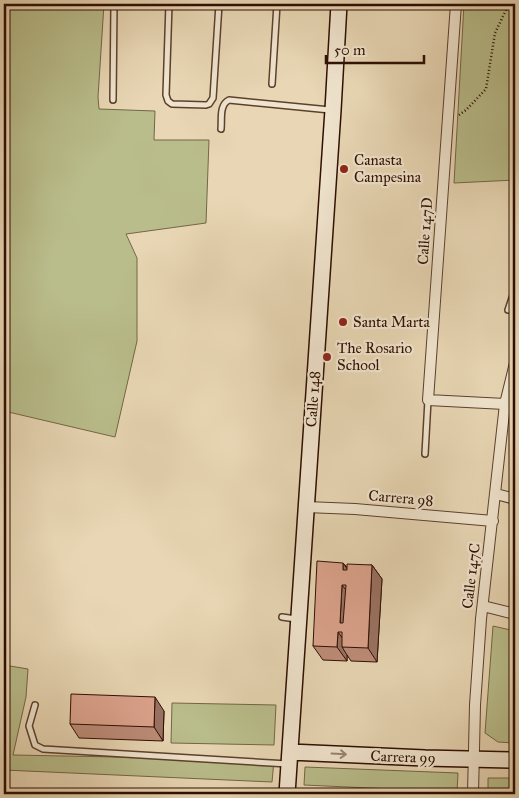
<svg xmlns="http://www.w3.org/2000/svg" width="519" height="798" viewBox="0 0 519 798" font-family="'IM FELL Great Primer',serif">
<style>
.green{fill:#b9bd8b;stroke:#746646}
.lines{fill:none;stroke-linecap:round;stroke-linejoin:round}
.lane-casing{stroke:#5c402e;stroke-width:8}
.street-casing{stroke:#5c402e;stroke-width:12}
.secondary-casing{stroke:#2e0e01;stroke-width:18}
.path{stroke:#2e0e01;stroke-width:2.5;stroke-dasharray:1 2.5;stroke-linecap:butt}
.lane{stroke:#f0e4ce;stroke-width:5}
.street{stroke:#f0e4ce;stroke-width:10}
.secondary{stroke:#f0e4ce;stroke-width:15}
.wall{fill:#bd8c79;stroke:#2e0e01}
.shaded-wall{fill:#9a7263;stroke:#2e0e01}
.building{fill:#dca38d;stroke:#2e0e01;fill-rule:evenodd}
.oneway{stroke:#998472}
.poi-dot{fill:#8f2418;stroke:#f0e4ce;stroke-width:2}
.labels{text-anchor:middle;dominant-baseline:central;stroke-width:4.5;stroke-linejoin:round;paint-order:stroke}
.poi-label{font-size:15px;fill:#2e0e01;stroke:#f0e4ce;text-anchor:start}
.street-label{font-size:15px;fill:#2e0e01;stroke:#f0e4ce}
</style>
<rect width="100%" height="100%" fill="#e8d6b4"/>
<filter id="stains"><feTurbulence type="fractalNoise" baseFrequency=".004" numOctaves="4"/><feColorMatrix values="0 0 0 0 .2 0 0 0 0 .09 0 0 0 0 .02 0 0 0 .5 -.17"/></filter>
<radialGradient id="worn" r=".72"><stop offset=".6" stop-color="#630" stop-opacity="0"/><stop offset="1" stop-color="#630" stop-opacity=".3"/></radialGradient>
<!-- green -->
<path class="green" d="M4,4H104L98,97L99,109L155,111L154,140H209L206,223L126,234L137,258V341L115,437L4,411Z
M464,4H515V180L454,183Z
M493,626L515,631V743L498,742L485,733Z
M4,665L28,669L26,697L13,755L274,760L272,782L4,770Z
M172,703L276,705L274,745L171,743Z
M305,767L458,773L457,792L304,785Z
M488,778H515V794H488Z"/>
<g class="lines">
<defs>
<path id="lane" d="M169,4L166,95L168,101L172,104L206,105L209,104L213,98L219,4
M272,84L277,4
M113,100L114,4
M221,129C222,119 219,105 229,100L330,110
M508,310L515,289
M425,454L428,400
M282,617L296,619
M35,705L29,726L35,745L43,749L288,764"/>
<path id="street" d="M456,4L428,400L505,404
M496,494L515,499
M306,507L355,509L493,521
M483,606L515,614
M473,794L475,705L481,619L505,404L515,363"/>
<path id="secondary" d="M290,752L425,758L515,760
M287,794L333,110L339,4"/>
</defs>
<!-- lane casing -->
<use href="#lane" class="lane-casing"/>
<!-- street casing -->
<use href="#street" class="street-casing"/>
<!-- secondary casing -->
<use href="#secondary" class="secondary-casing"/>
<!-- path -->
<path class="path" d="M459,115L466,110L486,89L495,33L507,8H515"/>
<!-- lane -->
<use href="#lane" class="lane"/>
<!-- street -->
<use href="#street" class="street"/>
<!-- secondary -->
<use href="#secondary" class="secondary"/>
</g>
<!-- wall -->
<path class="wall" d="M343,563L347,567L372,565L382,579L377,662L351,661L347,655V661L323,660L313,646Z
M164,711L163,741L79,738L70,724Z"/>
<!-- shaded-wall -->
<path class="shaded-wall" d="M343,563L353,577L343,570Z
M372,565L382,579L377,662L368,648Z
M342,585L352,598L350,636L340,623Z
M338,632L348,646L342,647L347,655V661L337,647Z
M155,697L164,711L163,741L154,727Z"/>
<!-- building -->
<path class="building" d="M317,561L343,563V570H347V564L372,565L368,648L342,647V632H338L337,647L313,646ZM342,585H346L343,623H340Z
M71,694L155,697L154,727L70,724Z"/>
<!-- one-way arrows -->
<defs><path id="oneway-shaft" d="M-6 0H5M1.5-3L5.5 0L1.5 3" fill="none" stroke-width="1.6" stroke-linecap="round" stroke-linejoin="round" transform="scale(1.25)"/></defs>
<use class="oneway" href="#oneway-shaft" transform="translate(339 754) rotate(3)"/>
<!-- markers -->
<g class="poi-dot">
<circle cx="344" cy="169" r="5"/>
<circle cx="343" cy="322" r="5"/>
<circle cx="327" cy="357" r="5"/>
</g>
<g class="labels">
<!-- poi labels -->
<g class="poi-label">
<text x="354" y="160">Canasta<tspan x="354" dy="17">Campesina</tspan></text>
<text x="353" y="322">Santa Marta</text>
<text x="337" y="348">The Rosario<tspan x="337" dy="17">School</tspan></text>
</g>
<!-- street labels -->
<g class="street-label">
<text transform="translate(425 231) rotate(-86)">Calle 147D</text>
<text transform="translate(313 399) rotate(-86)">Calle 148</text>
<text transform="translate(401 498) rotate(5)">Carrera 98</text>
<text transform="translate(471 576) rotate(-83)">Calle 147C</text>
<text transform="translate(403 757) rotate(2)">Carrera 99</text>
</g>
</g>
<!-- margin -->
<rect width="519" height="798" fill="none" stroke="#e8d6b4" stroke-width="20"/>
<rect x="5" y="5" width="509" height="788" fill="none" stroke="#2e0e01" stroke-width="2.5"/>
<rect x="10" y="10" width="499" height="778" fill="none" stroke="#2e0e01"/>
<!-- scale -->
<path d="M326 55v8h98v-8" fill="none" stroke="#2e0e01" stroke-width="2.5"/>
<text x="334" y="55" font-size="15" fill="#2e0e01" stroke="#f0e4ce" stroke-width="4" paint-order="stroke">50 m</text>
<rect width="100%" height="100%" filter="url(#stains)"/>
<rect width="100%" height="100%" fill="url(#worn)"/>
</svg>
